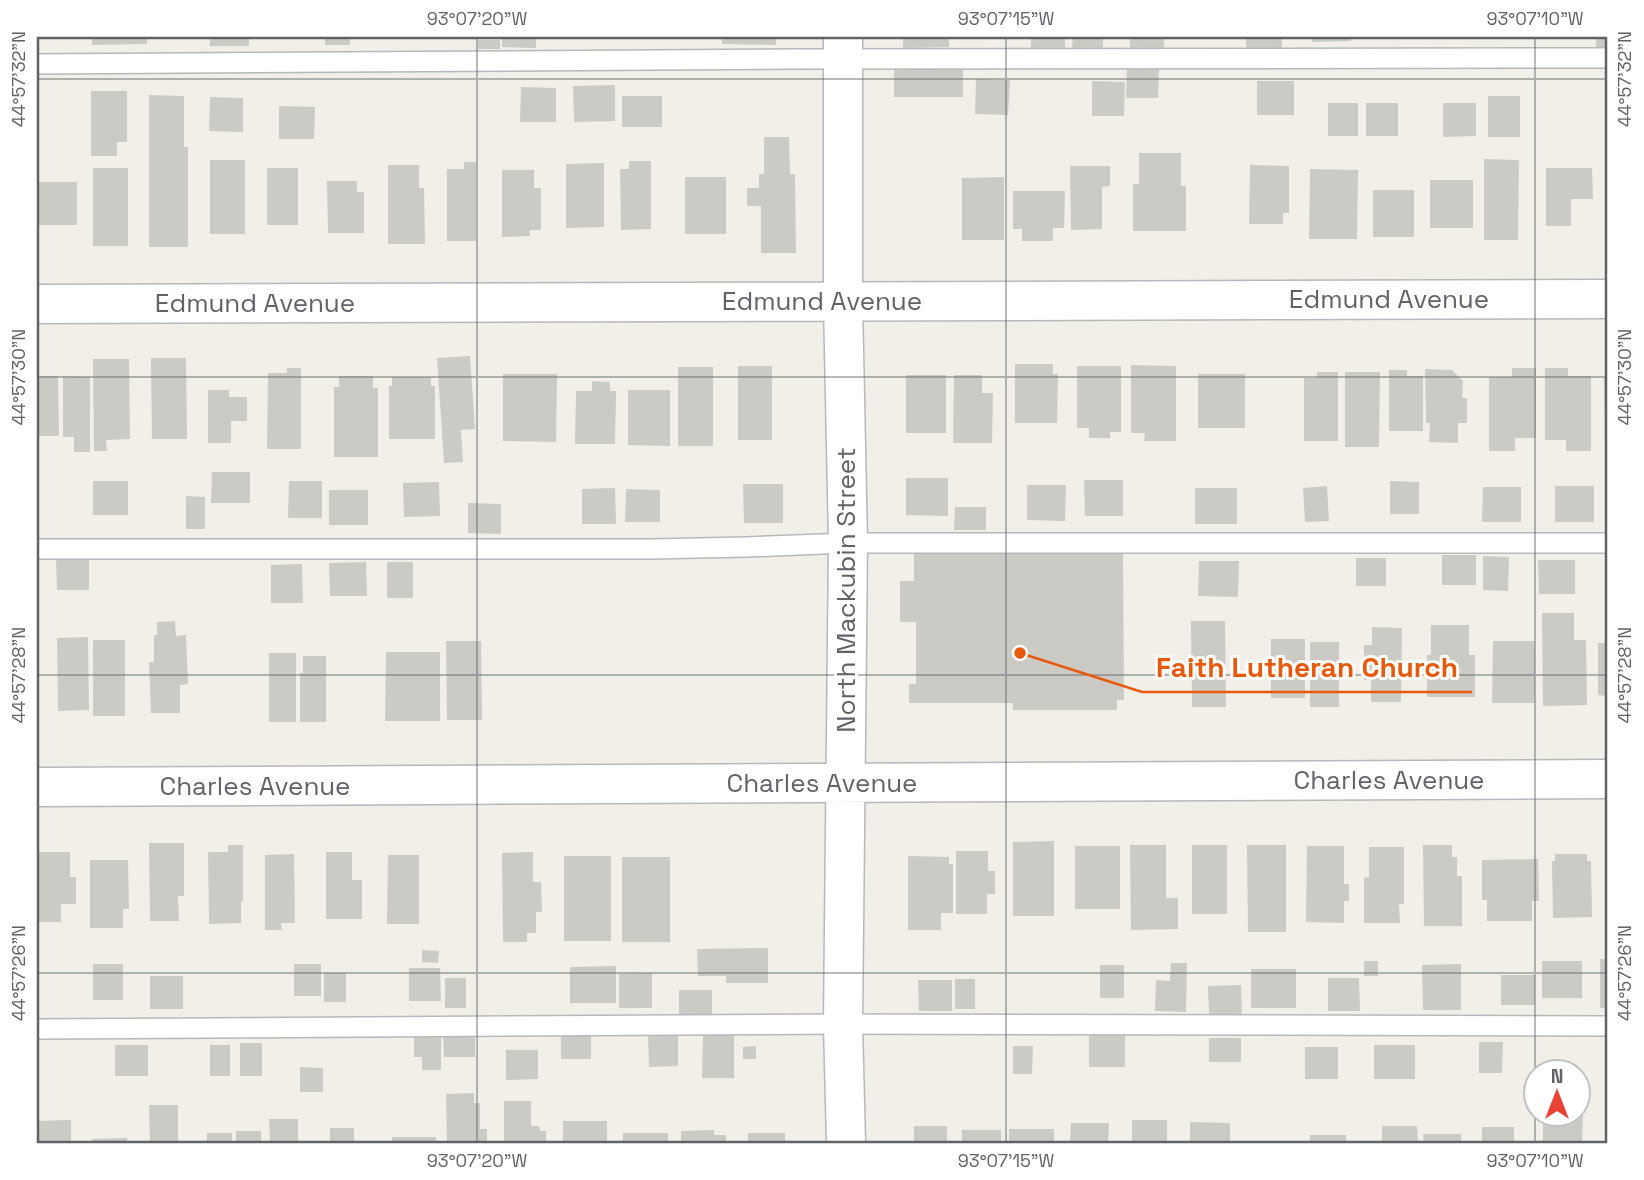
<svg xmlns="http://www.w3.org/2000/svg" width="1644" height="1180" viewBox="0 0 1644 1180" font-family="'Space Grotesk',sans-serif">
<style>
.building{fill:#cccac5}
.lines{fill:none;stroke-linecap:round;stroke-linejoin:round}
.lane-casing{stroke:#b5b8bc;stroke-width:22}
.street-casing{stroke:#b5b8bc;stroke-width:41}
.lane{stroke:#fff;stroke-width:19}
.street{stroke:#fff;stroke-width:38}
.ticks{fill:none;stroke:#5f6368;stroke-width:2;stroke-opacity:0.45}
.labels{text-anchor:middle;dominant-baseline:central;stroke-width:6;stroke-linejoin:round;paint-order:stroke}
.street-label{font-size:26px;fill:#5f6368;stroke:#fff}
.leader{fill:none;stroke:#e8590c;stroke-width:2.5}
.callout-dot{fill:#e8590c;stroke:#fff;stroke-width:2.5}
.callout-label{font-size:28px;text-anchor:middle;font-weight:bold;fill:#e8590c;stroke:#fff;stroke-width:6;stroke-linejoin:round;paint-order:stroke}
.neatline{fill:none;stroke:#5f6368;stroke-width:2.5}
.ticks-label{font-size:18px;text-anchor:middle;fill:#5f6368}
</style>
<rect width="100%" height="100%" fill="#f1efe8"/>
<!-- building -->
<path class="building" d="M92,37H147V44L92,45Z
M210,37H249V46H210Z
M325,37H350V45H325Z
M502,37H536V48L502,47Z
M722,37H776V45L722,44Z
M903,37H949V47L903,48Z
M1031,37H1065V49H1031Z
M1073,37H1103V48H1072Z
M1130,37H1164V49H1130Z
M1246,37H1282V49H1246Z
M1312,37H1351V41L1312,42Z
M1596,37H1607V48H1596Z
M478,40H500V49H478Z
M894,69H963V97H894Z
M1127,69H1159L1158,98H1126Z
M976,79L1010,80L1008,115L975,114Z
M1092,81L1125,82L1124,116H1092Z
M1257,81H1294V115H1257Z
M615,85V121L574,122L573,86Z
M521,87L556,88V122H520Z
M91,91H127V142H117V156H91Z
M149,95L184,96V147H188V247H149Z
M622,96H662V127H622Z
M1488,96H1520V137H1488Z
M210,97L243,98V132L209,131Z
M1328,103H1358V136H1328Z
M1366,103H1398V136H1366Z
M1443,103H1476V136L1443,137Z
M279,106L315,107L314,139H279Z
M764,137H789L790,174H795L796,253H761V206H747V188H759V174H764Z
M1139,153H1181V186H1186V231H1133V184H1139Z
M1484,159L1519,160L1518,240H1484Z
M210,160H245V234H210Z
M629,161H651V229L621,230L620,169H629Z
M464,162H476V241H447V169H464Z
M604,163V227L566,228V164Z
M388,165H419V188H424L425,244H388Z
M1250,165L1289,166V213H1283V224H1249Z
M1070,166H1110V186L1102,187V229L1071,230Z
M93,168H128V246H93Z
M267,168H298V225H267Z
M1546,168H1592L1593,199H1571V226H1546Z
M1310,169L1358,170L1357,239H1309Z
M502,170H534V188H541V230H530V236L502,237Z
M685,177H726V234H685Z
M1004,177V240H962V178Z
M1430,180H1473V228H1430Z
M327,181H357V192H364V233H328Z
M37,182H77V225H37Z
M1373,190H1414V237H1373Z
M1013,191H1065L1064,228H1053V241H1022V229H1013Z
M470,356L475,429L461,430L463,462L444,463L437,358Z
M151,358H186L187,439H152Z
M93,359H129L130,439L106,440L107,451H94Z
M1015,364H1053V374H1058L1057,423H1015Z
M1131,365L1176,366V441H1144L1145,433H1131Z
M738,366H772V440H738Z
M1077,366H1121V432H1110V438H1089V428H1077Z
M678,367H713V446H678Z
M287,368H301V449H267L268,373H287Z
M1512,368H1536V438H1515V451H1489V377H1512Z
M1545,368H1568V376H1591V451H1566V440H1545Z
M1425,369L1452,370L1463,381L1462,398H1467V423H1458V443L1429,442L1430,423H1426Z
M1389,370H1407V376H1423V431H1389Z
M1317,372H1338V441H1304V378H1317Z
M1345,372H1380L1379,447H1345Z
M503,374H557L556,442L503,441Z
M1198,374H1245V428H1198Z
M906,375H946V433H906Z
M954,375H982V393H993L992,443H953Z
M37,376H58L59,436H37Z
M63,376L90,377V452H74V437H63Z
M339,376H373V388H378V457H334V387H339Z
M1604,376H1607V440H1605Z
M392,377H431V386H435V439H389V386H392Z
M592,381L610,382V391H616L615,444H575L576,391H592Z
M208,390H229V397H247V421H231V443H208Z
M628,390H670V446L628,445Z
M212,472H250V503H211Z
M906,478H948V516L906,515Z
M1084,480H1123V516H1085Z
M93,481H128V515H93Z
M289,481H322V518H288Z
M1390,481L1419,482V514H1390Z
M439,482L440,516L404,517L403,483Z
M743,484H783V523H744Z
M1027,485H1066L1065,521L1027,520Z
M1327,486L1329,521L1305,522L1303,488Z
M1555,486H1594V522H1555Z
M1483,487H1521V522H1482Z
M615,488L616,524H582V489Z
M1195,488H1237V524H1195Z
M626,489L660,490V522H625Z
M329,490H368V525H329Z
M186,496L205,497V529H186Z
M468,503L501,504V534L468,533Z
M955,507H986V530H954Z
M1123,551L1124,700H1117V710H1013V703H909V684H916V622H900V581H914V552Z
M1442,555H1476V585H1442Z
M1483,556L1509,557L1508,591L1483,590Z
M56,558H89V590H57Z
M1356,558H1386V586H1356Z
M1538,560H1575V594H1539Z
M1199,561H1239L1238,597L1198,596Z
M366,562L367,596H330L329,563Z
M387,562H413V598H387Z
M302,564L303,603H271V565Z
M1542,613H1574V640H1586L1587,705L1543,706Z
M175,621L176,636L186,635L188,684L180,685V713H151L149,662H154V635H157V622Z
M1191,621H1225L1226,707H1192Z
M1431,625H1469V655H1475V697H1427V655H1431Z
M1372,627L1402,628L1401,702H1371V680H1364V645H1372Z
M88,637L89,710L58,711L57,638Z
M1271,639H1305V698H1271Z
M93,640H125V716H93Z
M446,641H481L482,720H447Z
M1493,641H1535V703H1492Z
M1310,642H1339V707H1310Z
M1598,643H1607V696L1598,695Z
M386,652H440V721H385Z
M269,653H296V722H269Z
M303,656H326V722H300V673H303Z
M1054,841V916H1013V842Z
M149,843H184V896H178L179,921H150Z
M228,845H243V901H241V923L209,924L208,852H228Z
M1130,845H1166V898H1178V929L1131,930Z
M1192,845H1227V914H1192Z
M1247,845H1286V932H1248Z
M1423,845H1452V857H1457V876H1462V926H1424Z
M1075,846H1120V909H1075Z
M1307,846H1344V884H1349V901H1344V923L1306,922Z
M1369,847H1404V904H1399L1400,923H1364V878L1369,877Z
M956,851H988V871H995V894H987V914H956Z
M37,852H70V877H76V904H61V922H37Z
M326,852H352V880H362V919H326Z
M533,852V882H541L542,912H536V933H527V942H503L502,853Z
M294,854L295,923H281L282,930H265V855Z
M1555,854H1587V861H1591L1592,917L1553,918L1552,861H1555Z
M388,855H419V924H387Z
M564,856H611V941H564Z
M908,856L949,857V864H953V913H941V930H908Z
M622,857H670V942H622Z
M1538,859L1539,901H1532V921H1487V900H1482V860Z
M90,860H128L129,909H123V928H90Z
M768,948V983H726V976H698L697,949Z
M422,950L439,951L438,963L422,962Z
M1600,959H1607V1008H1600Z
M1364,961H1378V976H1364Z
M1542,961H1582V998H1542Z
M1171,963H1187L1186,1012L1155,1011L1156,980L1170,981Z
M93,964H123V1000H93Z
M294,964H321V996H294Z
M1461,964V1010H1423L1422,965Z
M1100,965H1124V998H1100Z
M616,966V1003H570V967Z
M409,968H440L441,1001H409Z
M1251,969H1296V1008H1251Z
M324,973H346V1002H324Z
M652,973V1008H619V974Z
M1501,975H1535V1005H1501Z
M150,976H183V1009H150Z
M445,978H466V1008H445Z
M1328,978H1359L1360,1011H1328Z
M955,979H975V1009H955Z
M918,980H952V1011H919Z
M1241,985L1242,1016L1209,1017L1208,986Z
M679,990H712V1014H679Z
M678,1033V1066L649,1067L648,1034Z
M1089,1034H1125V1067H1089Z
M414,1035H441V1070H422V1057H414Z
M475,1035V1057H444L443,1036Z
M561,1035H591V1059H561Z
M703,1035H734V1078H702Z
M1209,1038H1241V1062H1209Z
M1479,1042H1503L1502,1073H1479Z
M240,1043H262V1076H240Z
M115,1045H148V1076H115Z
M210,1045H230V1076H210Z
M1374,1045H1415V1079H1374Z
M756,1046V1059H743V1047Z
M1013,1046H1033L1032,1074H1013Z
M1305,1047H1338V1079H1305Z
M506,1050H538V1079L506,1080Z
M300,1067L323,1068V1092H300Z
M474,1093V1103H480V1129H487V1143H447L446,1094Z
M504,1101H531V1126H539L540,1131H546V1143H504Z
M149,1105H178V1143H150Z
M1578,1113H1583L1582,1143H1543V1114Z
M269,1119H298V1143H270Z
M71,1120V1143H37V1121Z
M1132,1120H1167V1143H1132Z
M563,1121H607V1143H563Z
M1190,1122L1230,1123V1143H1190Z
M1071,1123H1109L1108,1143H1070Z
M914,1126H947V1143H914Z
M1382,1126H1417L1418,1143H1382Z
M1482,1127H1514V1143H1482Z
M330,1128H354V1143H330Z
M1009,1129H1054V1143H1009Z
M714,1130V1135H726V1143H681V1131Z
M962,1130H1001V1143H962Z
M236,1131H261V1143H236Z
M207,1133H232V1143H207Z
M623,1133H668V1143H623Z
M748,1133H785V1143H748Z
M1423,1134H1461V1143H1424Z
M1310,1135H1346V1143H1310Z
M392,1137H436V1143H392Z
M127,1138V1143H92V1139Z"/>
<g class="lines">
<defs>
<path id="lane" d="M37,64L797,59L1607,58
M37,549H651L746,547L848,543H1607
M37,1029L843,1024L1607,1026"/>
<path id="street" d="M843,37V301L848,543L843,1024L846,1143
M37,304L1607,299
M37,787L1607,779"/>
</defs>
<!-- lane casing -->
<use href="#lane" class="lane-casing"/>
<!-- street casing -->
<use href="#street" class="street-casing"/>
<!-- lane -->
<use href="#lane" class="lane"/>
<!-- street -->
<use href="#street" class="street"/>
</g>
<!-- ticks -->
<path class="ticks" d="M477,37V1143M1006,37V1143M1535,37V1143M37,79H1607M37,377H1607M37,675H1607M37,973H1607"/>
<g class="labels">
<!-- street labels -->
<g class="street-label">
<text x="1389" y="299">Edmund Avenue</text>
<text x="822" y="301">Edmund Avenue</text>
<text x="255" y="303">Edmund Avenue</text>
<text transform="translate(846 590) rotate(-90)">North Mackubin Street</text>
<text x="1389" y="780">Charles Avenue</text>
<text x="822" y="783">Charles Avenue</text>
<text x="255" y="786">Charles Avenue</text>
</g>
</g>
<!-- callouts -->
<path class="leader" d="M1020 653L1142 692H1472"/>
<circle class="callout-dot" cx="1020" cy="653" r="7"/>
<g class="callout-label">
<text x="1307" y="677">Faith Lutheran Church</text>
</g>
<!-- border -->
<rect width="1644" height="1180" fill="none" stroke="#ffffff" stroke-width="77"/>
<!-- north arrow -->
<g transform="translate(1557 1093)"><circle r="33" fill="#ffffff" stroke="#bfc1c3" stroke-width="2"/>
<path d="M0-5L12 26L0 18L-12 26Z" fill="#ea4335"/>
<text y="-10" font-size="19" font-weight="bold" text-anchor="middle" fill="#5f6368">N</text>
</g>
<rect x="38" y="38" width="1568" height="1104" class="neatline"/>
<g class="ticks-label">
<text x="477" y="25">93°07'20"W</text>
<text x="1006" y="25">93°07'15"W</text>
<text x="1535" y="25">93°07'10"W</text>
<text transform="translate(19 79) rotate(-90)" y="6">44°57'32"N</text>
<text transform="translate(1625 79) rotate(-90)" y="6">44°57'32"N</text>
<text transform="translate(19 377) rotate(-90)" y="6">44°57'30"N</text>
<text transform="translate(1625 377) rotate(-90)" y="6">44°57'30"N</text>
<text transform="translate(19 675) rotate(-90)" y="6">44°57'28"N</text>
<text transform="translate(1625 675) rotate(-90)" y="6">44°57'28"N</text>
<text transform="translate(19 973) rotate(-90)" y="6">44°57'26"N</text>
<text transform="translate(1625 973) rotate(-90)" y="6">44°57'26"N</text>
<text x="477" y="1167">93°07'20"W</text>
<text x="1006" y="1167">93°07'15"W</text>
<text x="1535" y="1167">93°07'10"W</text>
</g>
</svg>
